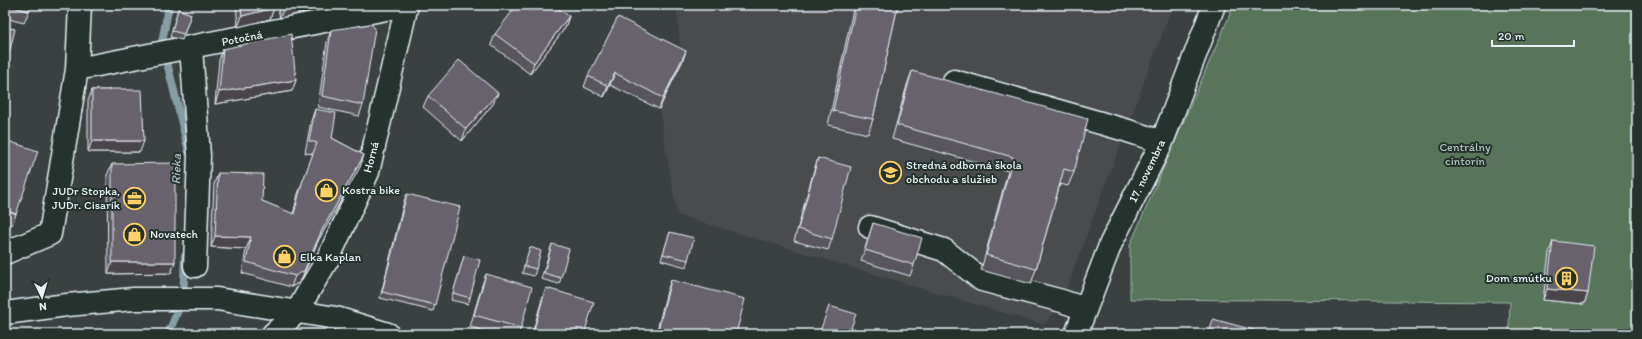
<svg xmlns="http://www.w3.org/2000/svg" width="1642" height="339" viewBox="0 0 1642 339" font-family="Itim,sans-serif">
<style>
.built{fill:#484b4d}
.green{fill:#59755c;stroke:#a0b3aa}
.lines{fill:none;stroke-linecap:round;stroke-linejoin:round}
.stream{stroke:#869ea3;stroke-width:8}
.minor-casing{stroke:#e8f1f8;stroke-width:25}
.minor{stroke:#26332d;stroke-width:22}
.wall{fill:#59545d;stroke:#e8f1f8}
.shaded-wall{fill:#49454c;stroke:#e8f1f8}
.building{fill:#68626c;stroke:#e8f1f8}
.labels{text-anchor:middle;dominant-baseline:central;stroke-width:4;stroke-linejoin:round;paint-order:stroke}
.street-label{font-size:12px;fill:#e8f1f8;stroke:#26332d}
.park-label{font-size:12px;fill:#afbfba;stroke:#26332d}
.poi-label{font-size:12px;fill:#e8f1f8;stroke:#26332d;text-anchor:start}
.water-label{font-size:13px;font-style:italic;fill:#a7bac0;stroke:#26332d}
</style>
<rect width="100%" height="100%" fill="#3a4140"/>
<filter id="ink" filterUnits="userSpaceOnUse"><feTurbulence type="fractalNoise" baseFrequency=".025" numOctaves="2"/><feDisplacementMap in="SourceGraphic" scale="8" xChannelSelector="R" yChannelSelector="G"/><feConvolveMatrix kernelMatrix="1 2 1 2 8 2 1 2 1" color-interpolation-filters="sRGB"/></filter>
<g filter="url(#ink)">
<!-- built -->
<path class="built" d="M676,5H1173L1062,301L1044,325L677,215L659,109L682,62Z"/>
<!-- green -->
<path class="green" d="M1234,5H1637V333L1509,330L1510,302L1130,299V245Z"/>
<g class="lines">
<!-- stream -->
<path class="stream" d="M169,5L162,42L189,152
M168,334L183,299L185,256"/>
<defs>
<path id="minor" d="M191,48L199,156L195,266
M77,69L80,5
M954,81L1125,130L1162,142
M870,227L944,250L982,280L1062,301L1085,309
M5,253L50,234L77,69L407,5
M5,313L67,305L134,299H217L336,318L388,334
M273,334L297,312L308,292L329,257L368,172L407,5
M1076,334L1111,243L1162,142L1214,5"/>
</defs>
<!-- minor casing -->
<use href="#minor" class="minor-casing"/>
<!-- minor -->
<use href="#minor" class="minor"/>
</g>
<!-- wall -->
<path class="wall" d="M5,5L29,11L24,23L5,18Z
M236,5H274V8L270,19L238,27Z
M277,5H335L280,18Z
M854,5H898L873,119L868,134L828,125Z
M178,9L191,14L182,40L170,37Z
M569,16L565,28L530,74L491,45L495,34Z
M331,30L363,105L359,116L318,107L327,42Z
M223,49L296,80L292,91L215,104L219,60Z
M686,51L682,62L659,109L610,85L604,97L584,87L588,76Z
M912,71L1074,172L1068,186L1060,184L1036,269L1031,284L981,270L1008,171L892,139L907,85Z
M110,89L140,152H88V101L92,90H109Z
M498,93L493,104L462,141L423,107L428,96Z
M315,109L332,138L364,155L360,167L318,241L300,282L291,287L242,273L246,249L211,247L214,184L218,173L262,201L293,214L298,194L313,154L305,153L311,121Z
M5,140L16,214L12,225L5,223Z
M818,158L832,239L828,250L794,241L814,170Z
M112,164L175,262L171,273L108,274L107,175Z
M407,194L435,305L433,311L380,298L404,201Z
M873,223L914,265L910,276L861,261Z
M670,232L688,260L686,267L661,260Z
M1553,241L1588,293L1584,304L1543,300L1549,253Z
M552,244L561,278L559,284L541,279Z
M530,247L536,269L534,276L522,273Z
M464,256L470,298L468,304L451,300Z
M486,274L521,328L518,334H496L470,327L482,285Z
M671,280L736,334H656L667,291Z
M546,288L584,334H532L542,299Z"/>
<!-- shaded-wall -->
<path class="shaded-wall" d="M292,5H335L280,18L284,7Z
M274,8L270,19L238,27L242,16Z
M569,16L565,28L530,74L534,63Z
M686,51L682,62L659,109L663,98Z
M615,73L610,85L604,97L608,86Z
M296,80L292,91L215,104L219,92Z
M498,93L493,104L462,141L466,129Z
M92,141H144L140,152H88Z
M364,155L360,167L318,241L300,282L291,287L295,276L322,230Z
M215,236L251,237L246,249L211,247Z
M112,262H175L171,273L108,274Z
M1547,289L1588,293L1584,304L1543,300Z"/>
<!-- building -->
<path class="building" d="M5,5H30L29,11Z
M241,5H274V8L242,16Z
M283,5H292L284,7Z
M517,5H553L569,16L534,63L495,34Z
M856,5H898L873,119L833,111Z
M178,9L191,14L184,34L172,31Z
M618,17L686,51L663,98L615,73L608,86L588,76Z
M371,24L375,28L363,105L322,96L331,30Z
M5,27L15,29L5,71Z
M291,34L296,80L219,92L223,49Z
M459,60L498,93L466,129L428,96Z
M912,71L1088,119L1074,172L1064,169L1036,269L986,255L1013,157L897,125Z
M110,89H127V90H142L144,141H92V90H110Z
M315,109L336,113L332,138L364,155L322,230L304,271L295,276L246,262L251,237L215,236L218,173L263,174L262,201L294,214L302,183L317,143L309,141Z
M5,140L38,151L16,214L5,210Z
M818,158L851,167L832,239L798,229Z
M175,163V262H112V164Z
M407,194L460,207L435,305L382,292Z
M873,223L922,238L914,265L865,250Z
M670,232L694,238L688,260L663,254Z
M1553,241L1594,246L1588,293L1547,289Z
M552,244L569,249L561,278L544,273Z
M530,247L541,251L536,269L524,266Z
M464,256L480,260L470,298L453,293Z
M486,274L532,287L521,328L474,315Z
M671,280L745,299L736,334H657Z
M546,288L594,302L584,334H536L533,333Z
M829,306L856,314L849,334H819Z
M1213,319L1268,334H1209Z
M1158,331L1169,334H1158Z"/>
</g>
<!-- icons -->
<defs>
<symbol id="school-ring" viewBox="-11 -11 22 22"><circle r="9.5" fill="#26332d" stroke="#ffd166" stroke-width="1.5"/><path d="M0-5L7-2L0 1L-7-2ZM-4 1L0 2.5L4 1V4Q0 6-4 4Z" fill="#ffd166"/></symbol>
<symbol id="shop-ring" viewBox="-11 -11 22 22"><circle r="9.5" fill="#26332d" stroke="#ffd166" stroke-width="1.5"/><path d="M-5-2.5h2.3a2.7 3.5 0 0 1 5.4 0H5L5.5 6h-11ZM-1.5-2.5h3a1.5 2.3 0 0 0-3 0Z" fill="#ffd166"/></symbol>
<symbol id="office-ring" viewBox="-11 -11 22 22"><circle r="9.5" fill="#26332d" stroke="#ffd166" stroke-width="1.5"/><path d="M-6-3h4V-5.5h4V-3h4V5H-6ZM-1-4.5V-3h2v-1.5ZM-6 0V1H6V0Z" fill="#ffd166"/></symbol>
<symbol id="building-ring" viewBox="-11 -11 22 22"><circle r="9.5" fill="#26332d" stroke="#ffd166" stroke-width="1.5"/><path d="M-4-6H4V6H1V3H-1V6H-4ZM-2.5-4.3h1.7v1.8h-1.7ZM.8-4.3h1.7v1.8H.8ZM-2.5-1h1.7V.8h-1.7ZM.8-1h1.7V.8H.8Z" fill="#ffd166"/></symbol>
</defs>
<g fill-rule="evenodd">
<use href="#school-ring" x="878" y="160" width="25" height="25"/>
<use href="#shop-ring" x="314" y="178" width="25" height="25"/>
<use href="#office-ring" x="122" y="186" width="25" height="25"/>
<use href="#shop-ring" x="122" y="222" width="25" height="25"/>
<use href="#shop-ring" x="272" y="244" width="25" height="25"/>
<use href="#building-ring" x="1554" y="266" width="25" height="25"/>
</g>
<g class="labels">
<!-- street labels -->
<g class="street-label">
<text transform="translate(242 38) rotate(-11)">Potočná</text>
<text transform="translate(371 157) rotate(-75)">Horná</text>
<text transform="translate(1147 171) rotate(-64)">17. novembra</text>
</g>
<!-- park labels -->
<g class="park-label">
<text x="1465" y="147">Centrálny<tspan x="1465" dy="14">cintorín</tspan></text>
</g>
<!-- poi labels -->
<g class="poi-label">
<text x="906" y="165">Stredná odborná škola<tspan x="906" dy="14">obchodu a služieb</tspan></text>
<text x="342" y="190">Kostra bike</text>
<text x="120" y="191" text-anchor="end">JUDr Stopka,<tspan x="120" dy="14">JUDr. Cisarík</tspan></text>
<text x="150" y="234">Novatech</text>
<text x="300" y="257">Elka Kaplan</text>
<text x="1552" y="278" text-anchor="end">Dom smútku</text>
</g>
<!-- water labels -->
<g class="water-label">
<text transform="translate(176 169) rotate(-89)">Rieka</text>
</g>
</g>
<!-- margin -->
<rect width="1642" height="339" fill="none" stroke="#26332d" stroke-width="20"/>
<rect x="10" y="10" width="1622" height="319" fill="none" stroke="#e8f1f8" stroke-width="1.5" filter="url(#ink)"/>
<!-- north arrow -->
<g transform="translate(42 297) rotate(175)" stroke="#26332d" stroke-width="3" paint-order="stroke">
<path d="M0-3L7 15L0 10L-7 15Z" fill="#e8f1f8"/>
<text y="-6" font-size="11" font-weight="bold" text-anchor="middle" fill="#e8f1f8">N</text>
</g>
<!-- scale -->
<path d="M1492 40v6h82v-6" fill="none" stroke="#e8f1f8" stroke-width="2"/>
<text x="1498" y="40" font-size="12" fill="#e8f1f8" stroke="#26332d" stroke-width="3" paint-order="stroke">20 m</text>
</svg>
